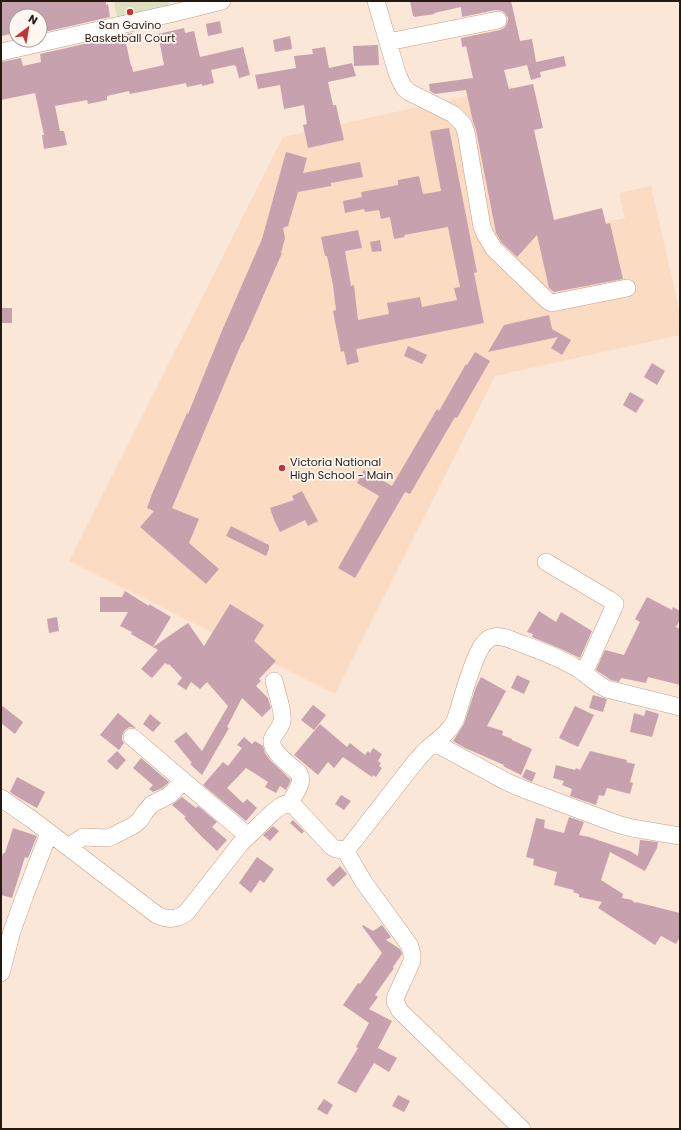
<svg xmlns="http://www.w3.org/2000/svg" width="681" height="1130" viewBox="0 0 681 1130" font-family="Poppins,sans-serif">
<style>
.built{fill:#fbdcc3}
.green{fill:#dddfc0}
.building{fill:#c8a1ae}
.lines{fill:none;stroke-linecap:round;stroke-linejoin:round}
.minor-casing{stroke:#bea087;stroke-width:18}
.minor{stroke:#fff;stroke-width:17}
.poi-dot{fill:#c23239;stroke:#fef7f2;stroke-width:1.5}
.labels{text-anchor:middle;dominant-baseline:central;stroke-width:3.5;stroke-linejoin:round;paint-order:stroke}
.poi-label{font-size:11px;fill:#251a11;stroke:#fef7f2}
</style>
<rect width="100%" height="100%" fill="#fbe7d8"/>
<!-- built -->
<path class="built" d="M512,86L546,236L625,218L619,193L651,186L680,313V335L495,376L335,694L69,561L283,137Z"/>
<!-- green -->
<path class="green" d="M114,1H168L169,6L117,17Z"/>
<!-- building -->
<path class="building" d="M1,1H106V5L108,4L110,17L40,33V16H16V33L1,36Z
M410,1H511L520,41L532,39L536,62L564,56L566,66L540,72L541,77L531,80L527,65L504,70L509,89L533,84L543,128L534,130L554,220L602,208L606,224L610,223L623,279L554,292L549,288L537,235L517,257L502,243L496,233L476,130L473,122L466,90L435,94L430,91L429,84L473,78L466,46L462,47L461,38L500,30L504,28L507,24L508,18L505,13L502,11L496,10L462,17L461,7L434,13L435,14L414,17V16H413Z
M220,21L222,33L208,36L206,24Z
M184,28L185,33L194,31L200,57L243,47L250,75L239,78L236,66H235L234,65L211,70L214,83L202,86V84L187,87L186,83L130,94L129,91L107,96V100L88,104L87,100L55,106L60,131H64L67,145L44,149L42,135H44L35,93L1,100V62L21,58L23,66L41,62L40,54L132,33L134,41L126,43L131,66H132L133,72L164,65L158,34Z
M290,36L292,49L275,52L273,40Z
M378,45L379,65L354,66L353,46Z
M325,47L329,68L352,63L356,76L328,82L333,105H336L344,140L308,148L303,125L307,124L304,105L284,109L280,85L258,89L255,75L296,68L294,56L313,54L312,49Z
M449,128L477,272L474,273L484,323L356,349L359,362L347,365L344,351L341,352L333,311L336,310L333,285L327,256H325L321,237L358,230L362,248L345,251L351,286L354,285L358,320L389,314L387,303L420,297L422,307L457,300L454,288L460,287L448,227L404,235L405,237L394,239L390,217L381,219L379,210L365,212L364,209L345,213L343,201L362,197L361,192L398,185V180L419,176L423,194L441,191L430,131Z
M286,152L307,158L303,173L360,162L363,177L331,183V186L298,192L288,226L283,228L285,238L281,253H282L243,342H242L172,508L199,519L189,543L219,569L206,584L140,527L154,511L147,508L152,494L187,413L188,414L221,333L262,239Z
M380,240L382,251L372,252L370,242Z
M1,308H12V323H1Z
M549,315L552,329L571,340L562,355L551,348L558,337L488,352L504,325Z
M408,346L427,355L422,364L404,356Z
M475,352L490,361L457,418L455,417L410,494L405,492L355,578L338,568L379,496L357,483L364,470L392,486L437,409L439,411L466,364L467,365Z
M652,363L665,371L657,385L644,377Z
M630,392L644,400L636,413L623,405Z
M302,491L318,521L308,526L305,520L280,532L274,520L270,508L294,500L292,496Z
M231,526L269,545V549L266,556L226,536Z
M125,591L149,606V604L171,617L153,647L131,634L132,632L120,626L128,612H100V597H122Z
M647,597L672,610L673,607L680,611V620L676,627L680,629V685L648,677L646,683L621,678L619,682L611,680L596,670L605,650L624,655L640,622L635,619Z
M230,604L264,625L254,641L276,661L259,679L261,681L256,686L268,698L271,708L262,717L242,698L227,727L229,728L202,775L190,764L192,763L174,741L186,732L202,751L228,706L207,682L200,689L191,682L186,690L177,684L182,678L169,664L168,665L165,663L152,678L141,669L158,650L153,647L188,623L204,646Z
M539,611L556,622L561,612L592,631L580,658L561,649L532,637L533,634L527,632Z
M57,617L59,631L49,633L47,619Z
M517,675L530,681L524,694L511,688Z
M481,677L506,691L487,726L503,731L502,735L512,739V740L532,749L521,775L503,766L504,765L465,748L453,741L464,724L476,687Z
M593,695L607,699L603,712L589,708Z
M1,705L23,722L15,734L1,723Z
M313,705L326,715L314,730L301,720Z
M575,706L594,715L578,747L559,738Z
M646,710L659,714L652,737L630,732L634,713L644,716Z
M118,713L136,728L129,727L124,731L122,736V740L124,743L119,750L100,735Z
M150,714L161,723L153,732L143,724Z
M320,724L347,747L350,743L365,755L368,751L370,753L373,748L382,754L378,761L381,763L379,766L382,768L376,777L373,775L372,777L343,757L334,768L328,762L318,775L294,755Z
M244,737L252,744L255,741L263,746L265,753L270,760L291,780L286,790L280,786L276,793L265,787L268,782L246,768L227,788L243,803L247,799L257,808L246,821L203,785L223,762L228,766L242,748L237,745Z
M117,751L126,760L117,770L107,761Z
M590,751L627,760L626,762L635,764L630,782L633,783L630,794L607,788L604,796L599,795L596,805L570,796L572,789L562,785L564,781L553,778L556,765L575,770L576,768L580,770Z
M141,758L169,782L167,784L162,788L153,792L149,789L153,785L133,768Z
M526,769L536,773L532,782L522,777Z
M17,777L45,792L37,808L19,798L10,792Z
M341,795L351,801L344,810L335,804Z
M182,797L196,808L198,806L217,822L212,827L227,840L217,851L202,837L184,818L186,817L172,805Z
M569,817L584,822L579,835L589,837L630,851L638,856L640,840L658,842L657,848L645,871L610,852L601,880L623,894L622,898L632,900L635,903L636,902L680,913V937L676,944L661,936L655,945L598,908L602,902L579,897V894L573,892L574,890L554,885L557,872L533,865L534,859L526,857L536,818L545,820L544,828L564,833Z
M293,820L304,831L302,834L290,823Z
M273,826L279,831L270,841L263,835Z
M13,828L37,836L28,858L25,857L12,898L1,895V860L3,853H5Z
M257,857L274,869L264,883L260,880L251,893L239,883Z
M340,866L347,874L333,887L326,879Z
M363,925L373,931L382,925L391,937L386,940L400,949L402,954L393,967L394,968L375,995L378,997L369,1009L392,1021L378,1048L397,1058L389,1072L374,1063L356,1093L337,1083L358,1048L356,1047L369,1023L343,1005L358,983L360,984L382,953L362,926Z
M398,1095L410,1101L404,1112L392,1106Z
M324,1099L333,1105L327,1115L317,1109Z"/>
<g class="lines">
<defs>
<path id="minor" d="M376,1L397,73L401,82L404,88L409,92L453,114L463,124L466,132L482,227L485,234L494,249L548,301L552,303L627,288
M388,42L498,20
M1,52L174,13L222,1
M546,562L610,600L615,604L614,607L584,673
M274,681C276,690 284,714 282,721C281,728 274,733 272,740C270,751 292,767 299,773C305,783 293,796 289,804
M132,737L248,836
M435,743L507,782L526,790L617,824L632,828L680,836
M1,798L34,821L157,915C167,920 176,920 186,913L241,843L272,813L281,806L285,804L292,805L296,808L332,847L336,849L345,850L349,847L416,761C420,757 423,753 427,749C438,740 448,733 455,721C461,704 474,651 486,641C492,635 499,636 507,638C529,647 552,654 573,666C585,672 594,683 607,689L680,707
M68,847L83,837L108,838L113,836L134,825L140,820L145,812L152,804L168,796L174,791L183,780
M345,850L363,881L410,946L412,955V961L396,996L395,1001L400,1011L522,1129
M1,973L12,931L25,895L49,833"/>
</defs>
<!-- minor casing -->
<use href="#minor" class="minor-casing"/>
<!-- minor -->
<use href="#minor" class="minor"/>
</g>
<!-- markers -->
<g class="poi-dot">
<circle cx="130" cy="12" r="4"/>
<circle cx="282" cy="468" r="4"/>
</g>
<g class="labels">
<!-- poi labels -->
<g class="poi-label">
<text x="130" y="25">San Gavino<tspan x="130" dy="13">Basketball Court</tspan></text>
<text x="290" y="462" text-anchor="start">Victoria National<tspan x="290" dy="13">High School - Main</tspan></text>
</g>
</g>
<!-- border -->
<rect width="681" height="1130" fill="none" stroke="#251a11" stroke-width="4"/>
<!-- north arrow -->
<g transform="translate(28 28) rotate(31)"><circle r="19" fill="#fef7f2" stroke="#a79f98"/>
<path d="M0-3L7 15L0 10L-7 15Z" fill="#c23239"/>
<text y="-6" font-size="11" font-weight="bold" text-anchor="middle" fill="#251a11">N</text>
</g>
</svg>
